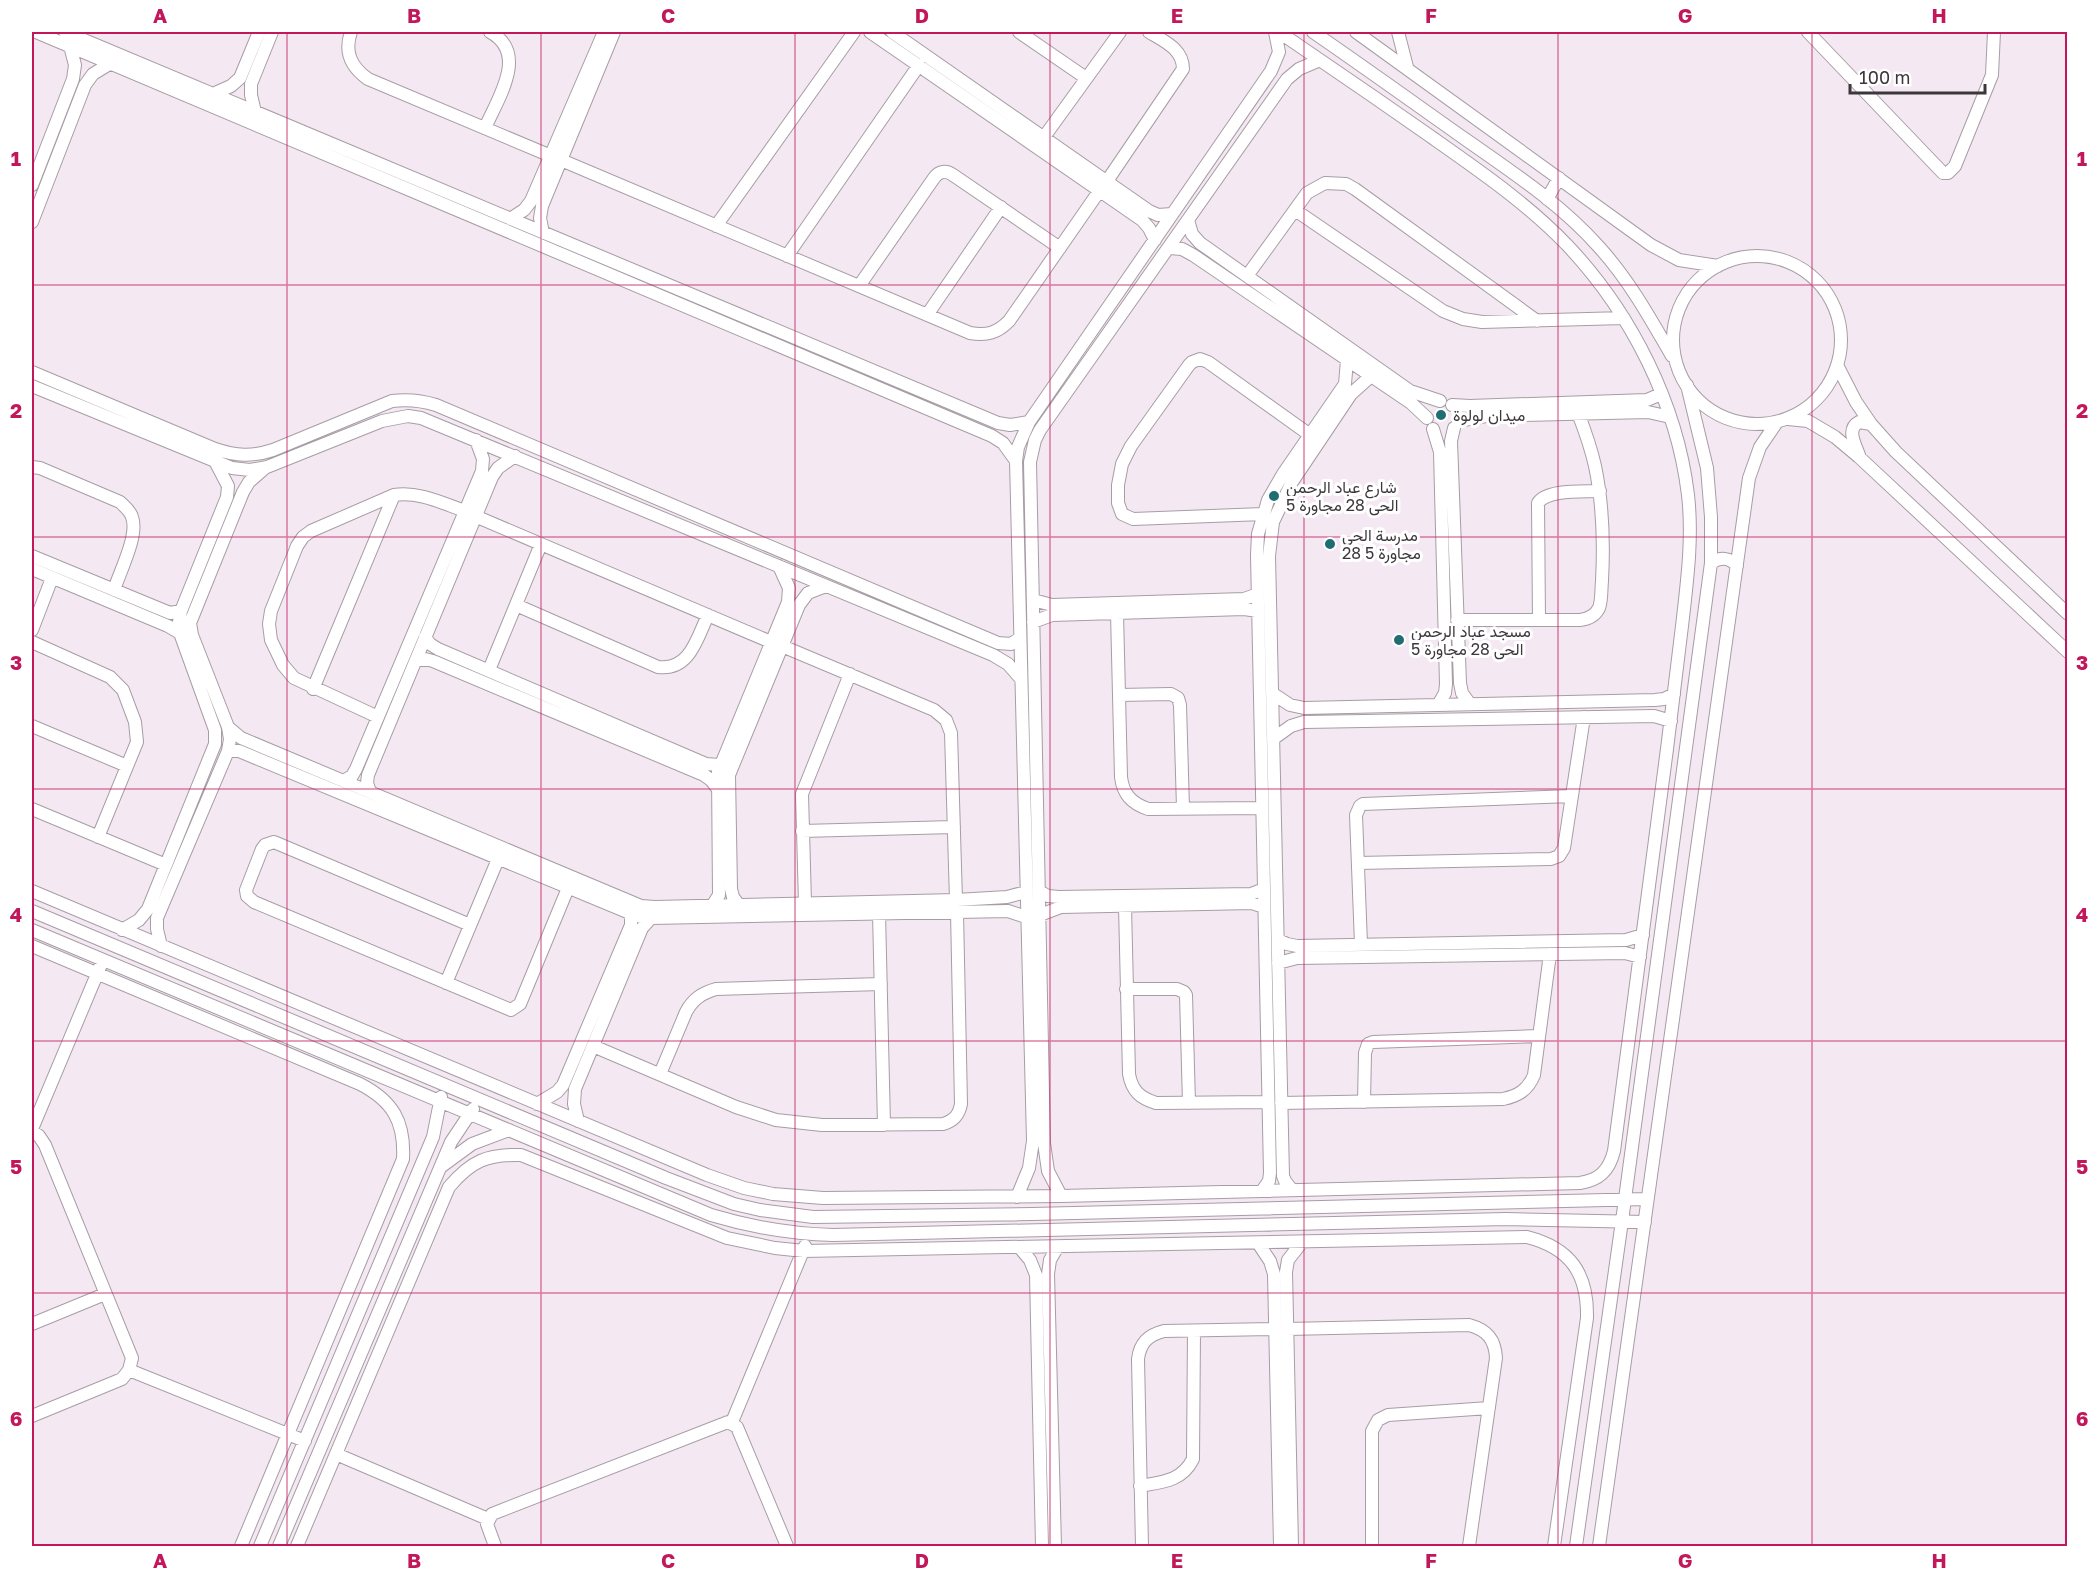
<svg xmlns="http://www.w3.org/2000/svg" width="2099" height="1578" viewBox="0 0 2099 1578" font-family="'Golos Text',Vazirmatn,sans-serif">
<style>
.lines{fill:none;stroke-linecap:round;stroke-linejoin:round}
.minor-casing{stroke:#a79da4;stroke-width:14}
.minor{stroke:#fff;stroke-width:12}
.grid{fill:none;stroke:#c2185b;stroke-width:1.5;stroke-opacity:0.55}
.poi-dot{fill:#216d72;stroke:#fff;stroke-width:2}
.labels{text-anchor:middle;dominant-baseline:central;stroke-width:6;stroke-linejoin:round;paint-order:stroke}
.poi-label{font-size:16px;fill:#3c373b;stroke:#fff;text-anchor:start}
.neatline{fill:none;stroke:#c2185b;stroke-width:2}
.grid-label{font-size:20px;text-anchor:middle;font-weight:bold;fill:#c2185b}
</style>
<rect width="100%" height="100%" fill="#f4e9f2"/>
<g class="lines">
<defs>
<path id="minor" d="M36,32L992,436L1003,443L1016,461
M65,32L998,423L1010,425L1029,422
M351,32C344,52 351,67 368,79L551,156
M870,32L1142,220L1149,228L1155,240
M892,32L1149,211L1158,215L1172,214
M1019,32L1086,78
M1313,32C1364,67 1414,103 1465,139C1512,172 1561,204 1599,247C1629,280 1650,318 1672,356
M1356,32L1651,245L1679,260L1718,266
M1398,32L1407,67
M1808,32L1943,173H1948L1955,166L1992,75L1994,32
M213,94L231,86L240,78L259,32
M255,112L251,95V84L272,32
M485,128C498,98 529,53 490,32
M1044,137L1120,32
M561,160L970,333C987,336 997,333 1009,321L1100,190
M1107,181L1183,69C1183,49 1164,41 1149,32
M32,185L73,79L75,65L70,46
M1547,199L1559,178
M1295,210L1443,311L1463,319L1482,322L1624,318
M510,219L524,210L531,201L604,32
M1188,220L1192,234L1200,243L1410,391L1440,401
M32,222L85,85L93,74L111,63
M716,226L854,32
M543,233L540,218L542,206L614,32
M1169,248L1182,249L1193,255L1411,403L1427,418
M787,256L919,65
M1673 340a84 84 0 1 1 168 0a84 84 0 1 1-168 0Z
M1247,276L1307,193L1325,183L1346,184L1355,189L1537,321
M859,286L934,178C939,171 946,170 953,175L1060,248
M927,315L1001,207
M1837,365L1856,402L1871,424L1896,452L2068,614
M32,372L215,449C236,456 252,457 273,450L392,401C408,399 420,400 436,405L998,643L1011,644L1020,638
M32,386L232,468L250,470L267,467L382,421L408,416L421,418L993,655L1008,664L1021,679
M1452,405L1470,406L1647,400L1661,394
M1788,419L1808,421L1835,437L1859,457L2068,652
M1458,421L1486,416L1648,412L1670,417
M1454,428L1451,441L1460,683L1462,693L1470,704
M1433,429L1440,452L1446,684L1445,693L1438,705
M1859,455C1855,444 1846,429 1859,422L1871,424
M32,467L40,468L120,502C125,507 130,510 132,517C139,535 120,571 114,590
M1263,514L1133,519L1122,514L1118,503V485L1122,464L1131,446L1189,365L1192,362L1200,359L1208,362L1310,435
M475,516L771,642
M32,556L170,613L181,611
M1711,563C1720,557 1730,557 1737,566
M32,569L168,626L180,633
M1033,600L1052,605L1244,599L1258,594
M516,605L658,667C690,671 697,638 708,615
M1117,613L1121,777C1123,794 1131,803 1148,809L1262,808
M1457,620H1580C1588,619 1595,616 1599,608C1602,600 1601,590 1602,581C1604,543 1603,504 1595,466C1591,448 1585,431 1578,413
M1539,620L1538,503C1547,489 1583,492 1600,491
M1033,622L1052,615L1244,609L1258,611
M32,630L52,578
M425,637L430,644L438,649L706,764L720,765
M32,642L110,677L123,690L135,722L137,742L98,837
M782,646L934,710L946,720L951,733L956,900
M416,661L425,659L433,661L704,775L711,780L717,788
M489,670L541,544
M313,689L394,495
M1272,693L1290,705L1304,708L1655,700L1664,699L1674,694
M1119,695L1171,694L1178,698L1180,705L1183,808
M378,717L294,678L283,665L271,640L269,624L271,611L297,546L303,537L311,531L394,495C418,491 442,503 465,511
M32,726L127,766
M228,727L241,738L641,906L655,907L956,900L1007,897L1026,892
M1273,739L1291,726L1304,722L1654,716L1671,721
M228,751H239L637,916L651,918L1008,911L1026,917
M343,781L352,776L356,769L482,471L483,459L476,440
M370,792L367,783L368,775L492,477L498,468L515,456
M32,809L166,865
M802,831L954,827
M1358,863L1551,859L1559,856L1564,848L1584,717
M32,891L707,1175L744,1188L773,1194L823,1198L1061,1196L1580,1183C1599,1180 1609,1171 1614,1151C1632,1017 1649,883 1667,749C1672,708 1677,667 1682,626C1687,582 1693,539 1688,495C1677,403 1631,313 1568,246C1527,203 1478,170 1430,136C1380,101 1329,66 1279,32
M1039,891L1048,896L1059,897L1251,894L1264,889
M805,903L802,794L850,674
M739,905L733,897L731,889L729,775L799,605L808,593L826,586
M712,906L719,895L718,772L788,602L789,588L779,566
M1125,906L1129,1074C1132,1091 1140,1098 1156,1103L1268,1102
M32,911L666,1178L734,1204L760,1210L813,1217L1032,1214L1647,1199
M879,913L884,1125
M1040,915L1061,907L1252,903L1264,907
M470,925L274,842L265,845L262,849L246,890L247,896L254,902L511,1010L520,1004L568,888
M32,930L711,1215C751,1227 791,1234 833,1235L1506,1219L1645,1222
M122,930L139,920L148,909L215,744V730L180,633L179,622L181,611L227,497L228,486L216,463
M1278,940L1287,944L1297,946L1626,940L1643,935
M1361,944L1356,815L1360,806L1363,804L1572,796
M32,946L360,1084C393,1101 405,1122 403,1159L241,1546
M161,946L157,929V918L228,751L230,739L228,727L192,635L190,623L243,492L249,482L266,467
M1278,963L1297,958L1625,953L1640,957
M446,983L498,859
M1126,989H1177L1184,992L1186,995L1189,1103
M593,1046L736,1107L776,1120L822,1125L943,1124C954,1121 959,1115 961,1104L957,912
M660,1074L686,1012C693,999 702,993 716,989L881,984
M1364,1102L1365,1053L1368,1044L1373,1042L1539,1036
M1281,1103L1503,1099C1518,1096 1528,1090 1534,1075L1550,954
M537,1104L557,1092L563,1085L631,925V914
M578,1121L574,1104L575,1089L642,928L651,918
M32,1129L100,967
M32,1131L39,1136L45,1145L132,1358L129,1370L122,1379L32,1416
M442,1166L472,1144L509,1130
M1292,1190L1285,1181L1283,1176L1269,556L1273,522L1292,482L1351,394L1371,376
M1262,1191L1269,1181L1270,1173L1257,555L1258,534L1268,500L1283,474L1345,384L1347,360
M1061,1196L1048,1171L1044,1143L1030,462L1035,440L1040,430L1287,79L1299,69L1320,60
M1017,1197L1029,1168L1033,1141L1016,461L1018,447L1029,422L1271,71L1279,52L1275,32
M1258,1243L1270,1261L1274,1274L1280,1546
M1020,1248L1030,1260L1036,1275L1042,1546
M32,1324L105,1294
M1287,1329L1469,1325C1487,1330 1495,1339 1496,1358L1469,1546
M129,1370L305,1441
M732,1422L805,1246
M336,1454L488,1519
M1140,1486C1163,1482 1182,1481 1193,1459L1194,1331
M260,1546L433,1137L441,1097
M279,1546L451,1142L473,1109
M297,1546L449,1187C471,1161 487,1154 521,1155L727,1238L775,1248L804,1251L1527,1237C1570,1248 1588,1273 1587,1318L1554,1546
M495,1546L487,1524L492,1514L728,1422L737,1427L787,1546
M1055,1546L1048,1274L1050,1260L1057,1248
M1142,1546L1138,1359C1140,1343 1148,1335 1164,1331L1275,1329
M1292,1546L1286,1272L1288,1260L1302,1242
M1372,1546V1431L1378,1420L1388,1415L1489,1408
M1576,1546L1622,1221L1711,563V517L1707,468L1687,385
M1599,1546L1749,478L1760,447L1777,422"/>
</defs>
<!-- minor casing -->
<use href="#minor" class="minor-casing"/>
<!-- minor -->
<use href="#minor" class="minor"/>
</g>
<!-- grid -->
<path class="grid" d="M287,32V1546M541,32V1546M795,32V1546M1050,32V1546M1304,32V1546M1558,32V1546M1812,32V1546M32,285H2068M32,537H2068M32,789H2068M32,1041H2068M32,1293H2068"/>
<!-- markers -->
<g class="poi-dot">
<circle cx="1441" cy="415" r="6"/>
<circle cx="1274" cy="496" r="6"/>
<circle cx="1330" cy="544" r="6"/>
<circle cx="1399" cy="640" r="6"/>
</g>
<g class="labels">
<!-- poi labels -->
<g class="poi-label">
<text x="1453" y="415">ميدان لولوة</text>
<text x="1286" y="487">شارع عباد الرحمن<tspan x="1286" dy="18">الحى 28 مجاورة 5</tspan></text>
<text x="1342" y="535">مدرسة الحى<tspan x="1342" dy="18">28 مجاورة 5</tspan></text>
<text x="1411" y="631">مسجد عباد الرحمن<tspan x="1411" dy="18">الحى 28 مجاورة 5</tspan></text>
</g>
</g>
<!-- border -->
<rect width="2099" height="1578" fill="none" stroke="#ffffff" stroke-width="66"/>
<!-- scale -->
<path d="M1850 84v9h135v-9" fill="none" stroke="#3c373b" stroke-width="3"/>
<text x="1859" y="84" font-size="18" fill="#3c373b" stroke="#ffffff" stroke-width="4.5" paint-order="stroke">100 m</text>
<rect x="33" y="33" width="2033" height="1512" class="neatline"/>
<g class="grid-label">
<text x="160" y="23">A</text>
<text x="414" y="23">B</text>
<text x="668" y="23">C</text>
<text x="922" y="23">D</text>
<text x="1177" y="23">E</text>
<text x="1431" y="23">F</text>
<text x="1685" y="23">G</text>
<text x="1939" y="23">H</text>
<text x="16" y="166">1</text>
<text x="2082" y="166">1</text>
<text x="16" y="418">2</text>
<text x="2082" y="418">2</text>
<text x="16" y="670">3</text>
<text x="2082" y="670">3</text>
<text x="16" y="922">4</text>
<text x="2082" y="922">4</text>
<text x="16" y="1174">5</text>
<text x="2082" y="1174">5</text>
<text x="16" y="1426">6</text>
<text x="2082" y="1426">6</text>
<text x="160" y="1568">A</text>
<text x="414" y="1568">B</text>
<text x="668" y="1568">C</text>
<text x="922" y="1568">D</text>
<text x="1177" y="1568">E</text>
<text x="1431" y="1568">F</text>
<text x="1685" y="1568">G</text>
<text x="1939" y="1568">H</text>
</g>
</svg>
